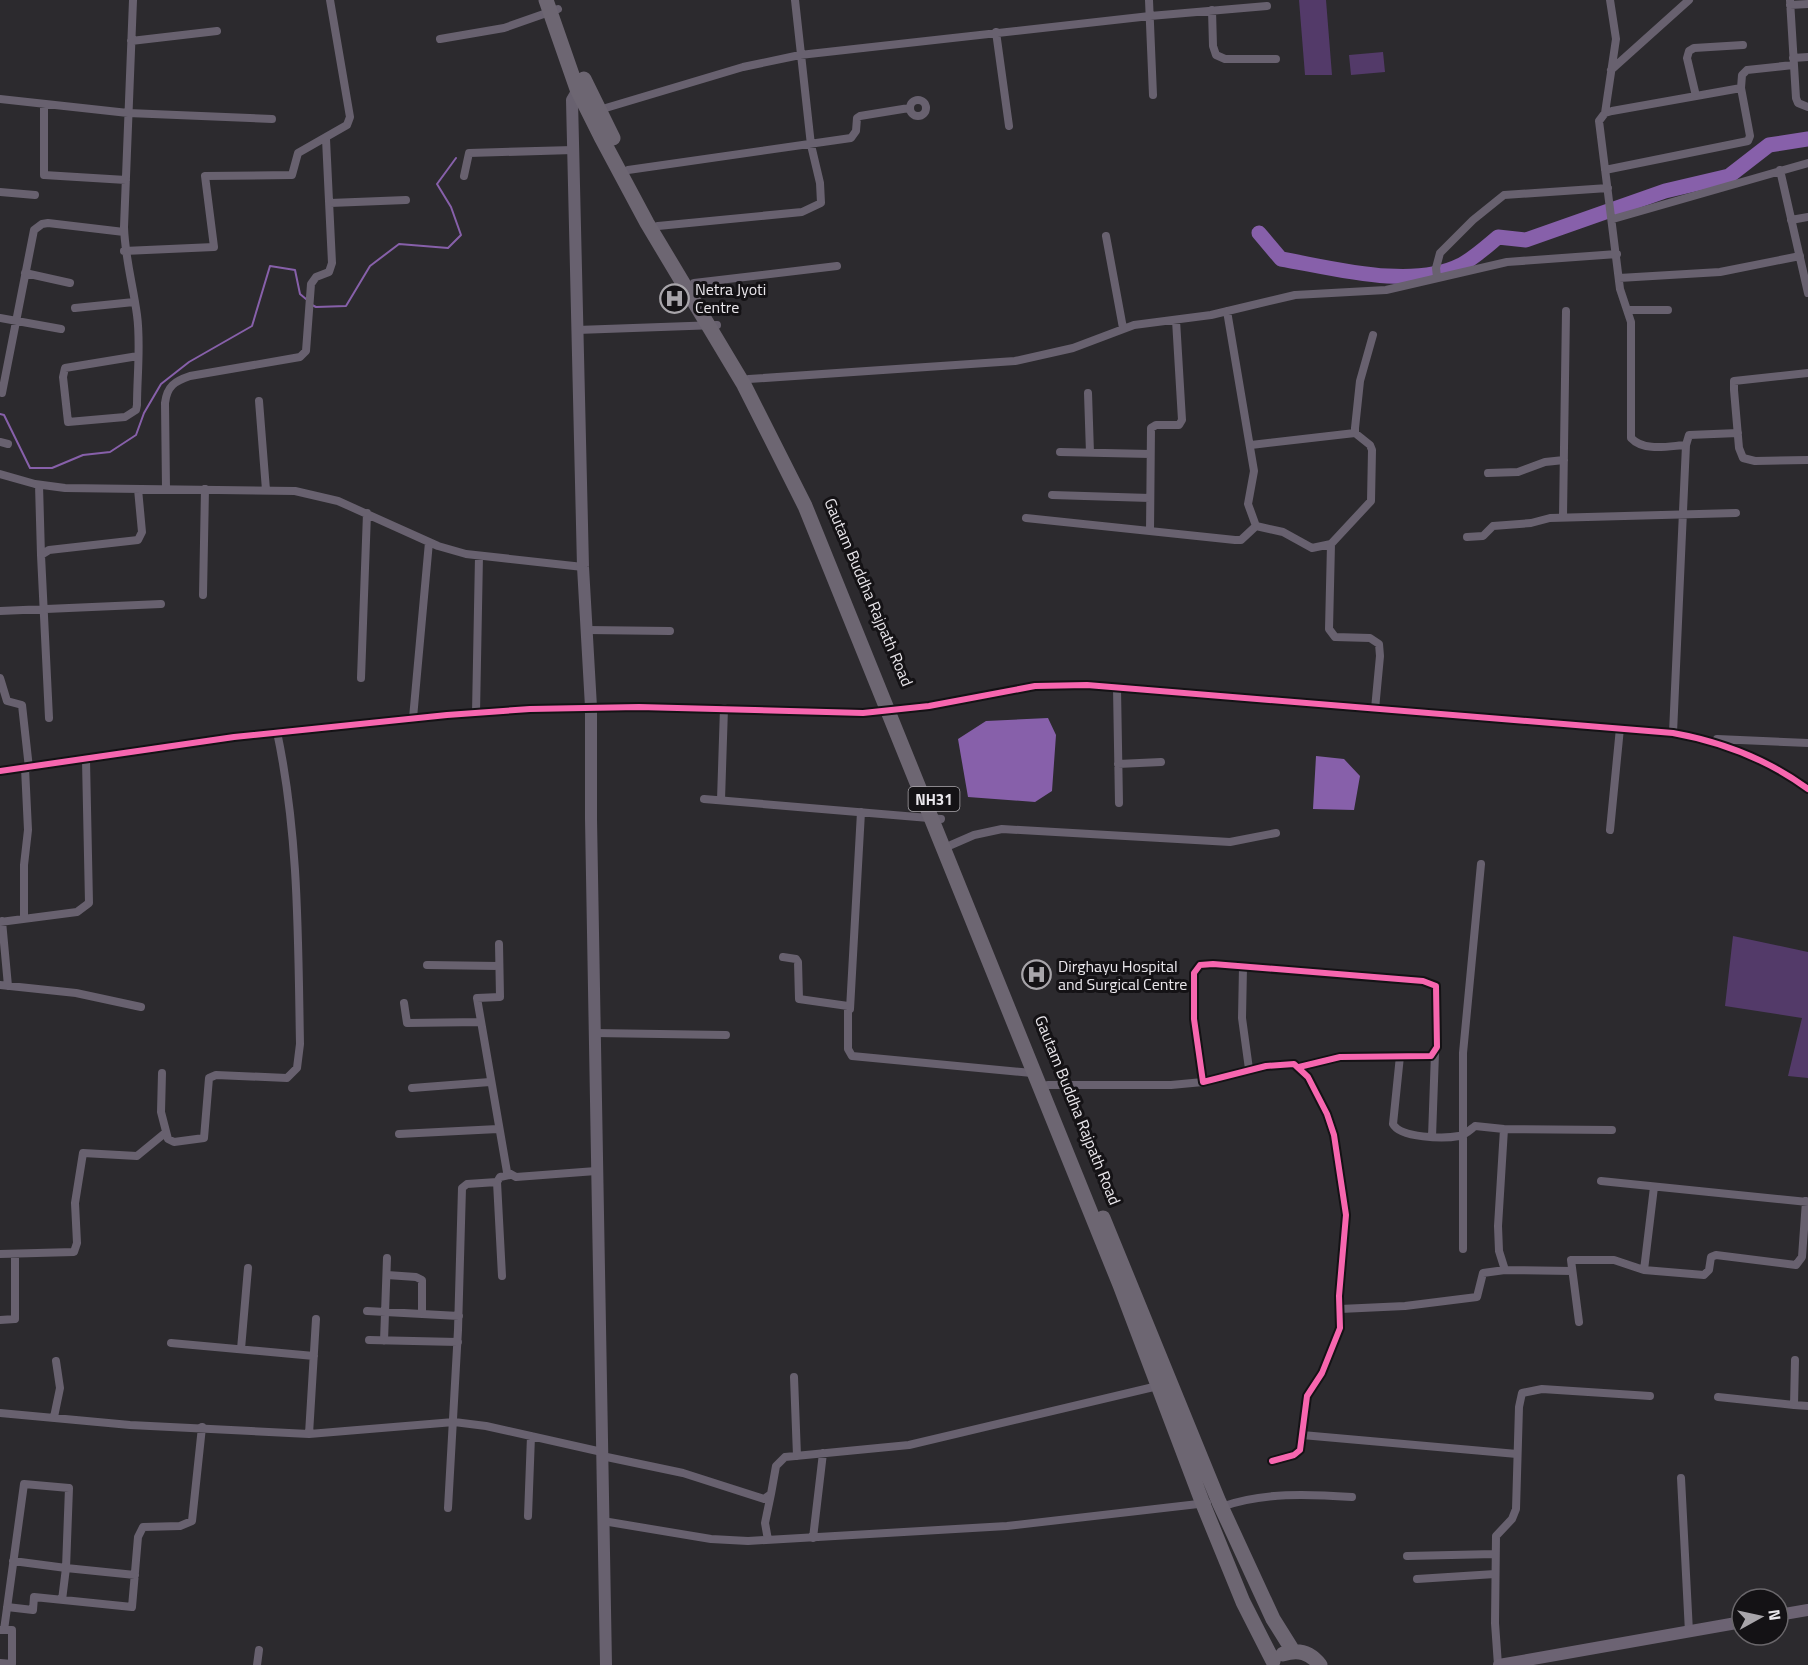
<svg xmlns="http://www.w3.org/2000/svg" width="1808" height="1665" viewBox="0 0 1808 1665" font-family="'Titillium Web',sans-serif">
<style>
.green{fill:#533a69}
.water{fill:#8760aa}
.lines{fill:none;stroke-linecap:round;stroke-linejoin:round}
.stream{stroke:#8760aa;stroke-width:2}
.river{stroke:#8760aa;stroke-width:15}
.street{stroke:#68616f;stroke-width:8}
.secondary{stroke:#6c6373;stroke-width:12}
.primary{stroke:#68616f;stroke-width:12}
.highway{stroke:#6d6672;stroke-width:15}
.cycleway-casing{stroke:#141215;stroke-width:10}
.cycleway{stroke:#f766af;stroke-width:6}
.labels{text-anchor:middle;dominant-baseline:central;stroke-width:6;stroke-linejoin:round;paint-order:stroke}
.shield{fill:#141215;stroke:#aaa7ac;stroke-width:1.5}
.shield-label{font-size:15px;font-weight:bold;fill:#eae7ec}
.poi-label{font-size:16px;fill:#eae7ec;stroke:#141215;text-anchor:start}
.street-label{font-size:16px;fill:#eae7ec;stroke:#141215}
</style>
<rect width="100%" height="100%" fill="#2c2a2e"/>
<!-- green -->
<path class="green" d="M1299,0H1326L1332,75H1305Z
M1383,52L1385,72L1351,75L1349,55Z
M1733,936L1808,952V1078L1788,1076L1802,1018L1725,1006Z"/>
<!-- water -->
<path class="water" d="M1048,718L1056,735L1052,791L1035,802L968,797L958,739L986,721Z
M1316,756L1344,759L1360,776L1354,810L1313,809Z"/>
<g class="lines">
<!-- stream -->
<path class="stream" d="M312,305L316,307L346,306L370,266L399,244L448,248L461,235L451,207L437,184L456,158
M0,414L4,415L30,468H52L83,455L110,452L136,435L144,413L161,384L189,362L252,326L270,266L295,270L300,294L306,299"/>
<!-- river -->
<path class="river" d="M1259,233L1281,259C1333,268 1412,290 1461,265C1474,258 1486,247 1498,237L1526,240L1665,191L1729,176L1769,145L1808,139"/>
<!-- street -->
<path class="street" d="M133,0L124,227C125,258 133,285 137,315C141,344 137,376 137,405L136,410L125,417L68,422L63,377L65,368L138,356
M1149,0L1153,95
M1790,0L1796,98L1798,103L1808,107
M1790,5L1808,4
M1212,10L1213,46L1216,55L1225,59H1276
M996,32L1009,126
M440,39L504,28L558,9
M131,41L217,31
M1793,58L1808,57
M1611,70L1689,0
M1696,96L1687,58L1689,51L1694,48L1743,45
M0,99L128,113L272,119
M910 108a8 8 0 1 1 16 0a8 8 0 1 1-16 0Z
M44,104V175L126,180
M599,110L743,67L800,55L1150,16L1267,6
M1605,113L1616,39L1610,0
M628,170L851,138L856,131L857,118L860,116L909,108
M1605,170L1748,141L1750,136L1741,88
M1780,170L1808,293
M464,176L469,153L573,150
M0,192L35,195
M330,203L406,200
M1613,219L1808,163
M1791,220L1808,217
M658,226L802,212L821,203L820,183L811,145L795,0
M1106,236L1123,328
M124,251L214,247L205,176L292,175L298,153L347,125L350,117L330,0
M25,273L70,283
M1437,277L1436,268L1440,253L1473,220L1504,195L1608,188
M1619,278L1720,272L1800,256
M694,283L837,266
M75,308L134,302
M1628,310H1668
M1227,311L1254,471L1248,504L1256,526L1283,532L1312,548L1331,544L1371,501L1372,450L1370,445L1355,433V428L1360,381L1373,335
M0,318L61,329
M577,330L717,325
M1808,373L1734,381V390L1739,448L1743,458L1755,461L1808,460
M749,379L1015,361L1073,348L1134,325L1211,315L1295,295L1386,290L1507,262L1617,254
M2,393L34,230L42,224L48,223L124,232
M1088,393L1090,453
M259,401L266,490
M0,442L8,444
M1251,445L1355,433
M1686,445L1689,435L1738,433
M1060,452L1150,454
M1488,473L1518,472L1545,462L1564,460
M0,474L35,484L65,488L295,491L338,501L438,546L466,554L583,567
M39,485L41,555
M166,489L165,403C167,386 175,381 190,376L300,357L306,351L311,284L316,277L329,272L332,263L326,139
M1052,495L1150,498
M1563,517L1566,311
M1026,518L1235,540H1241L1256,526
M1150,531L1151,428L1156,425H1179L1182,420L1176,320
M1467,537L1483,536L1493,526L1531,523L1550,518L1736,513
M1331,544L1329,629L1335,637L1370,638L1379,644L1380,656L1375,709
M203,595L205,489
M0,611L161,604
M587,630L670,631
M0,678L7,701L22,705L29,768
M361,678L367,513
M1117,688L1119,803
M476,713L479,556
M49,718L41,555L49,550L138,540L142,532L138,489
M413,718L429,542
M1673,733L1686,445C1669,446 1644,452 1631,438V322L1620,289L1599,121L1605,113L1612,111L1741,88L1742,75L1747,70L1793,65
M1717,739L1808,743
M1118,764L1161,762
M0,771L234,737L447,715L530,709L639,707L863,713L929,706L1035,686L1087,685L1673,733C1723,742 1767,759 1808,789
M704,799L941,819
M721,800L724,708
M1610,830L1620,728
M951,845L974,835L1002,829L1230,842L1276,833
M24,918V865L28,830L25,768
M2,921L8,986
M0,922L77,912L89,903L86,760
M499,944L500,997L477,998L507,1172L516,1177L596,1171
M783,957L796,959L798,962L799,999L848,1006V1049L852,1056L1032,1073
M427,965L499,966
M1243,967L1242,1018L1249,1069
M0,985L76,993L141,1007
M404,1003L407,1023L481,1022
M850,1009L861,812
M594,1033L726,1035
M1400,1056L1393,1124C1400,1138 1444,1139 1459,1136C1465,1135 1470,1130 1475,1126L1504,1129L1612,1130
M162,1073L161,1112L168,1139L174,1142L204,1138L209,1078L216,1075L287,1078L297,1068L300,1044C298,940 299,835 277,732
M1048,1085H1171L1203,1082
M412,1088L490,1082
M1504,1129L1498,1226L1499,1251L1505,1270
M399,1134L498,1129
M1432,1137L1435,1053
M1601,1181L1808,1202
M1654,1187L1644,1270L1704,1275L1709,1270L1711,1257L1716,1255L1796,1265L1802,1257L1806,1201
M1463,1249V1053L1481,864
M0,1254L74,1252L77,1243L75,1203L83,1153L137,1156L165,1133
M387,1275L416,1277L422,1280V1314
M502,1276L497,1182L500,1177L510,1175
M1340,1309L1405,1306L1477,1297L1483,1273L1505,1270L1572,1271
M367,1311L459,1316
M0,1320L15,1319V1255
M1579,1322L1571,1260H1614L1644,1270
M369,1340L458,1342
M384,1341L387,1258
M171,1343L314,1356
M241,1349L248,1268
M1795,1360L1794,1405L1808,1406
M794,1377L797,1456
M1718,1397L1794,1405
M0,1413L130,1425L309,1434L454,1422L486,1426L602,1452
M54,1417L60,1388L56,1361
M309,1434L316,1319
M1302,1435L1517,1454
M602,1456L683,1473L764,1499L771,1494L776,1466L785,1457L909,1445L1162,1385
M1272,1461L1294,1455L1300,1450L1307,1396L1322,1373L1340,1328L1339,1296L1346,1215L1334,1135L1327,1114L1308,1077L1294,1064L1266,1066L1203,1082L1194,1019V973L1200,965L1213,964L1423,981L1436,986L1437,1047L1431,1056L1340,1057L1299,1067
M1681,1478L1689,1632
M1221,1507C1262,1492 1309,1494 1352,1497
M448,1508L458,1330L462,1188L467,1184L497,1182
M528,1516L531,1436
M603,1521L711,1539L748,1541L1007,1526L1207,1503
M813,1538L823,1453
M768,1540L765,1523L771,1494
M1407,1556L1495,1554
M13,1561L66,1568L62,1600
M1417,1579L1495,1574
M7,1607L33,1610L34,1597L132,1607L138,1537L143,1527L180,1526L192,1521L202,1427
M4,1630L24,1484L69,1488L66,1568L135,1575
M0,1663L12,1664V1630H0
M257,1665L259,1650
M1498,1665L1495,1623L1496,1536L1512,1519L1516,1509L1519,1407L1522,1393L1542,1389L1650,1396"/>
<!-- secondary -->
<path class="secondary" d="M1778,1615L1808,1610
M1499,1665L1742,1622"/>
<!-- primary -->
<path class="primary" d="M582,83L572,100L583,567L591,707V819L606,1665"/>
<!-- highway -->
<path class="highway" d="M546,0L577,89L601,137L647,223L744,385L805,506L1120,1285L1203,1504L1243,1602L1273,1661
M584,79L613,138
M1103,1218L1219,1502L1273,1619L1293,1651
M1283,1654C1298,1649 1310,1652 1320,1665"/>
<defs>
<path id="cycleway" d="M0,771L234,737L447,715L530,709L639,707L863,713L929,706L1035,686L1087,685L1673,733C1723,742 1767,759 1808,789
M1272,1461L1294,1455L1300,1450L1307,1396L1322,1373L1340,1328L1339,1296L1346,1215L1334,1135L1327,1114L1308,1077L1294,1064L1266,1066L1203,1082L1194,1019V973L1200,965L1213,964L1423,981L1436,986L1437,1047L1431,1056L1340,1057L1299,1067"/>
</defs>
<!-- cycleway casing -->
<use href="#cycleway" class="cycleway-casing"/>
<!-- cycleway -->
<use href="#cycleway" class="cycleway"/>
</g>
<!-- icons -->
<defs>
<symbol id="hospital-ring" viewBox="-11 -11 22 22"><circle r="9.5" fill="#141215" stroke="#a8a5aa" stroke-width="1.5"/><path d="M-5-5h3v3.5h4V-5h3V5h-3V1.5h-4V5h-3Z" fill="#a8a5aa"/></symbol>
</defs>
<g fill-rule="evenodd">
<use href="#hospital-ring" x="658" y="282" width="33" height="33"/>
<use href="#hospital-ring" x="1020" y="958" width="33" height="33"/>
</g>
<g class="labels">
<!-- shield labels -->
<rect class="shield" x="908.5" y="787" width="51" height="24" rx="4.5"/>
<g class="shield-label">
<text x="934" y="799">NH31</text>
</g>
<!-- poi labels -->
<g class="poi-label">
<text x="695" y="289">Netra Jyoti<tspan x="695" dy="18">Centre</tspan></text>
<text x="1058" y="966">Dirghayu Hospital<tspan x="1058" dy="18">and Surgical Centre</tspan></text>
</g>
<!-- street labels -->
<g class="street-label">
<text transform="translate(869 592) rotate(67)">Gautam Buddha Rajpath Road</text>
<text transform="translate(1078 1110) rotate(68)">Gautam Buddha Rajpath Road</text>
</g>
</g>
<!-- north arrow -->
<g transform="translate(1760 1617) rotate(82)"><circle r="28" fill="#141215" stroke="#6a676b" stroke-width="1.5"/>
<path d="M0-4.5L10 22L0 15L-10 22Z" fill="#a8a5aa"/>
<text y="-9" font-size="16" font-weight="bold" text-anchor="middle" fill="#eae7ec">N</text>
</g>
</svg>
